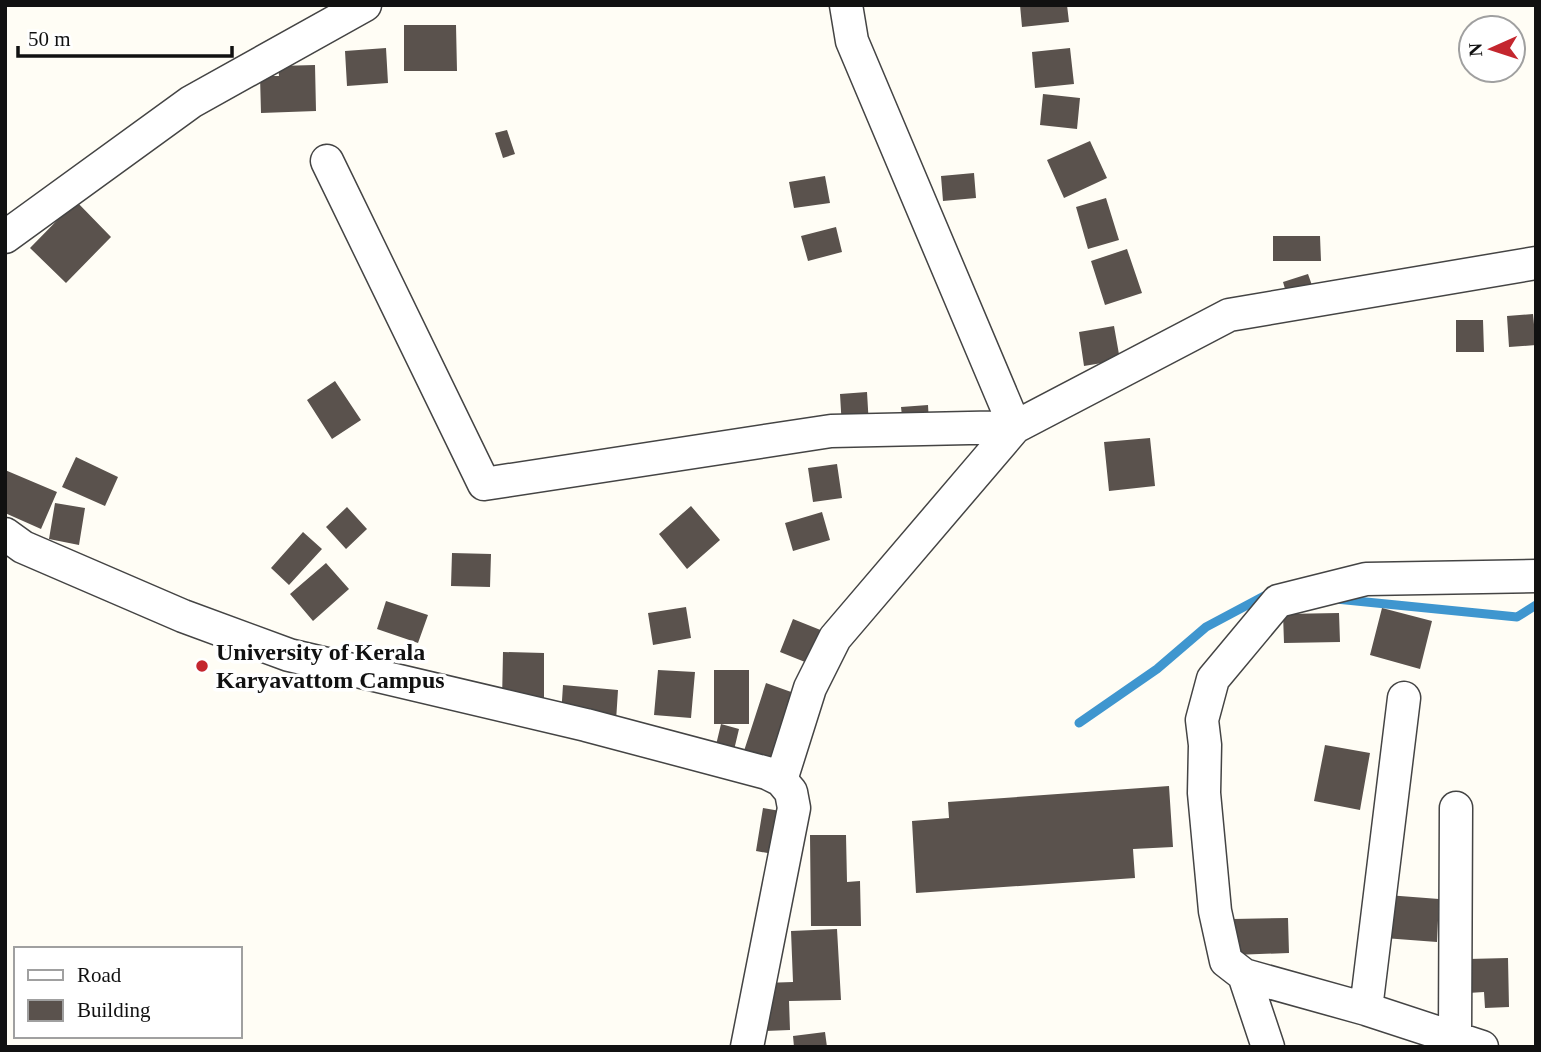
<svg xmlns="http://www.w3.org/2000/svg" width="1541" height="1052" viewBox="0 0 1541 1052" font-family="'Times New Roman',serif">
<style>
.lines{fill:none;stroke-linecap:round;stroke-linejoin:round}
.stream{stroke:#3f96cf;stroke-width:9}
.building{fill:#5a524d}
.minor-casing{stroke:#444;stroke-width:35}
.minor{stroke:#fff;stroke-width:32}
.poi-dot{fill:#c4262e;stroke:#fff;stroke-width:2.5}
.labels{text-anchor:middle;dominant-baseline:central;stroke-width:7;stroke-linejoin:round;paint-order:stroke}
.poi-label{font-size:24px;font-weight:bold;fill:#111;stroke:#fff;text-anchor:start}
</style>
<rect width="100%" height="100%" fill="#fffdf5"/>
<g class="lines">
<!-- stream -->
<path class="stream" d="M1336,599L1517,617L1536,605
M1079,723L1157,669L1206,627L1268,594"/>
</g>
<!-- building -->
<path class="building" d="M1020,5H1067L1069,22L1022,27Z
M404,25H456L457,71H404Z
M386,48L388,83L347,86L345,51Z
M1070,48L1074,84L1035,88L1032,52Z
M315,65L316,111L261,113L260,76H279L278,66Z
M1043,94L1080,98L1077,129L1040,125Z
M507,130L515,154L503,158L495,133Z
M1090,141L1107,178L1064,198L1047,160Z
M974,173L976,198L943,201L941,176Z
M825,176L830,203L794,208L789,182Z
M1106,198L1119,240L1088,249L1076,207Z
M76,201L111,237L66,283L30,248Z
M836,227L842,252L808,261L801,236Z
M1273,236H1320L1321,261H1273Z
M1127,249L1142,293L1105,305L1091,261Z
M1308,274L1314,291L1288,299L1283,282Z
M1533,314L1536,345L1509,347L1507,316Z
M1456,320H1483L1484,352H1456Z
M1114,326L1120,360L1084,366L1079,332Z
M335,381L361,420L332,439L307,400Z
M867,392L869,426L842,428L840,394Z
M928,405L929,423L903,425L901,407Z
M1150,438L1155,486L1109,491L1104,442Z
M76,457L118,477L105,506L62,487Z
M837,464L842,498L813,502L808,468Z
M5,470L57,492L41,529L5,513Z
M55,503L85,508L79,545L49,539Z
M691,506L720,540L687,569L659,534Z
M347,507L367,529L346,549L326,527Z
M822,512L830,540L793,551L785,523Z
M303,532L322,549L289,585L271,568Z
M452,553L491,554L490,587L451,586Z
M326,563L349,589L313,621L290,594Z
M386,601L428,615L418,643L377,629Z
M686,607L691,638L653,645L648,613Z
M1382,608L1432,621L1420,669L1370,655Z
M1339,613L1340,642L1284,643L1283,614Z
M793,619L833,635L820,668L780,652Z
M503,652L544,653V702L502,701Z
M658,670L695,672L691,718L654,715Z
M714,670H749V724H714Z
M766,683L808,698L785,768L743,754Z
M563,685L618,690L616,721L561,716Z
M721,724L739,729L734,750L716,745Z
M1325,745L1370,753L1360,810L1314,801Z
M1169,786L1173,847L1133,849L1135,878L916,893L912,821L949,818L948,802Z
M763,808L786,812L779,855L756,851Z
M810,835H846L847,882L860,881L861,926H811Z
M1387,895L1439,899L1437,942L1384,938Z
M1288,918L1289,953L1234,955L1233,919Z
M837,929L841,1000L789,1001L790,1030L765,1031L763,983L793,982L791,931Z
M1508,958L1509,1007L1485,1008L1484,992L1468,993V959Z
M825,1032L827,1047H794L793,1036Z"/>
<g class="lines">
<defs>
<path id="minor" d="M846,5L852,41L1015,427L1229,315L1536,263
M327,161L484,484L831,431L1015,427
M5,237L191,102L365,5
M5,534L23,547L183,616L289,655L586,725L767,773L781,780L791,792L794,808L747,1047
M781,780L810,688L835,638L1015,427
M1244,975L1268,1047
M1366,1009L1404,698
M1455,1038L1456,808
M1482,1047L1366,1009L1244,975L1226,961L1215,911L1204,793L1205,745L1202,720L1213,679L1278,601L1366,579L1536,576"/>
</defs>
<!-- minor casing -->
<use href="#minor" class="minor-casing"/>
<!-- minor -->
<use href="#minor" class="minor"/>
</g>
<!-- markers -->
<circle class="poi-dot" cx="202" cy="666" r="7"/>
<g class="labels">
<!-- poi labels -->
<g class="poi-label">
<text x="216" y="652">University of Kerala<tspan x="216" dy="28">Karyavattom Campus</tspan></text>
</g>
</g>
<!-- border -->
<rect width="1541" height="1052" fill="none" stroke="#111111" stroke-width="14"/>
<!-- legend -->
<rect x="14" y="947" width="228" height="91" fill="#ffffff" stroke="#a0a0a0" stroke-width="2"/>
<rect x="28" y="970" width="35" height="10" fill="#ffffff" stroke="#a0a0a0" stroke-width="2"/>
<text x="77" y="982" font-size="21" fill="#111111">Road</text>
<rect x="28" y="1000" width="35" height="21" fill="#5a524d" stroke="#a0a0a0" stroke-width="2"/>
<text x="77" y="1017" font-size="21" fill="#111111">Building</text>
<!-- north arrow -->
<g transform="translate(1492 49) rotate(267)"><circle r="33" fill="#ffffff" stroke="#a0a0a0" stroke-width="2"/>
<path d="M0-5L12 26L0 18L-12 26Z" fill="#c4262e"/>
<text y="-10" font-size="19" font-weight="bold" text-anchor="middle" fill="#111111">N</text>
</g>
<!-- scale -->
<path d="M18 46v10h214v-10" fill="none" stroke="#111111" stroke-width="3.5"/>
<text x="28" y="46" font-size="21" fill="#111111" stroke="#ffffff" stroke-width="5" paint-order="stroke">50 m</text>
</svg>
